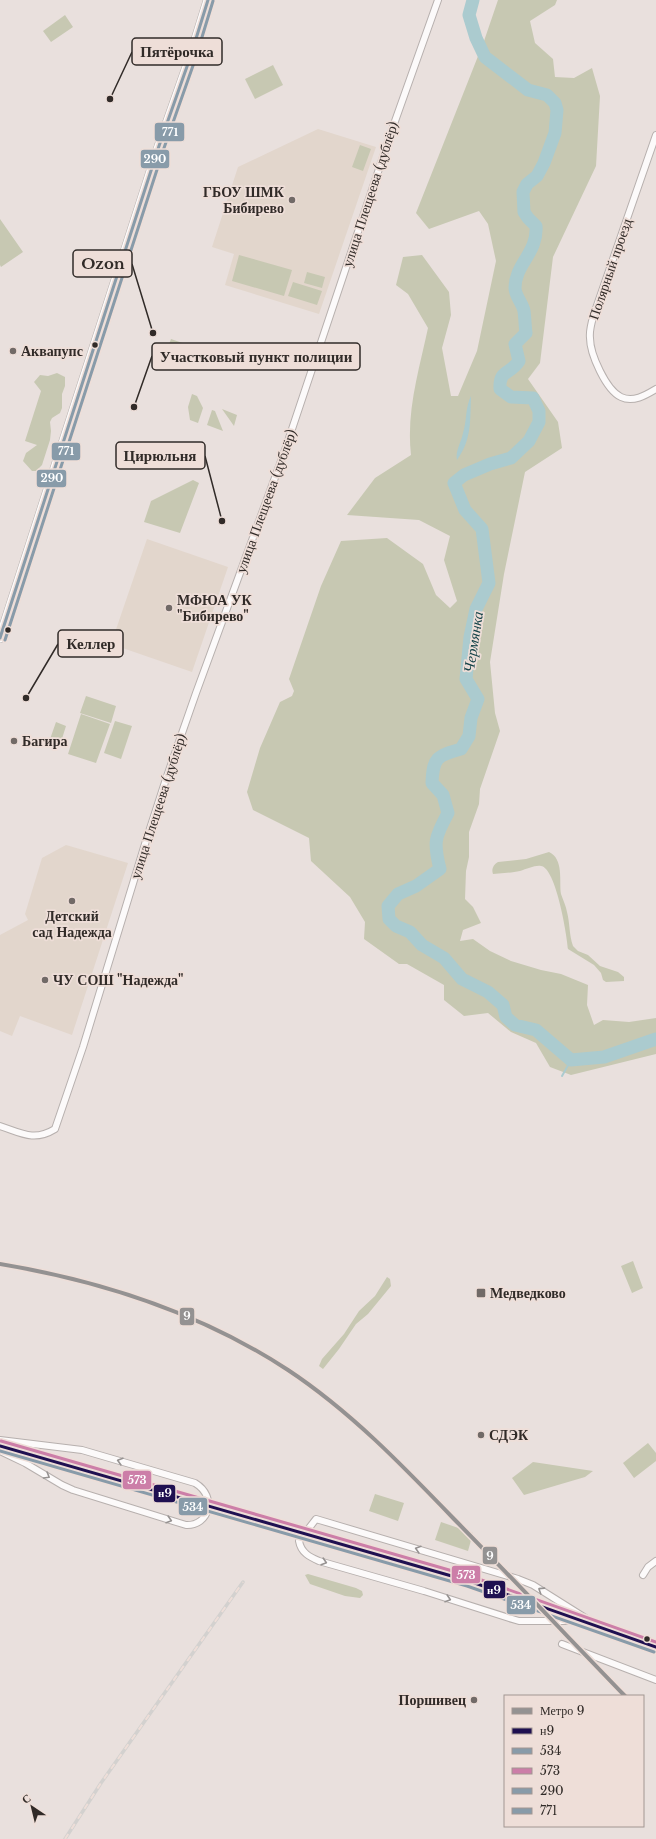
<svg xmlns="http://www.w3.org/2000/svg" width="656" height="1839" viewBox="0 0 656 1839" font-family="'Libre Baskerville',serif">
<style>
.education{fill:#e2d6cc}
.green{fill:#c7c8b2}
.water{fill:#abcbcf}
.lines{fill:none;stroke-linecap:round;stroke-linejoin:round}
.stream{stroke:#abcbcf;stroke-width:2}
.river{stroke:#abcbcf;stroke-width:13}
.street-casing{stroke:#b7b0ae;stroke-width:8}
.secondary-casing{stroke:#b7b0ae;stroke-width:10}
.street{stroke:#fcfafa;stroke-width:6}
.secondary{stroke:#fcfafa;stroke-width:9}
.rail-casing{stroke:#d3d1cf;stroke-width:3.5}
.rail{stroke:#eeded8;stroke-width:2;stroke-dasharray:6;stroke-linecap:butt}
.secondary-bridge-casing{stroke:#b7b0ae;stroke-width:10;stroke-linecap:butt}
.secondary-bridge{stroke:#fcfafa;stroke-width:9}
.bus-1-casing{stroke:#eeded8;stroke-width:6}
.bus-2-casing{stroke:#eeded8;stroke-width:6}
.bus-3-casing{stroke:#eeded8;stroke-width:6}
.bus-4-casing{stroke:#eeded8;stroke-width:6}
.bus-5-casing{stroke:#eeded8;stroke-width:6}
.bus-1{stroke:#1f1051;stroke-width:3}
.bus-2{stroke:#889ba9;stroke-width:3}
.bus-3{stroke:#cc7ea8;stroke-width:3}
.bus-4{stroke:#889ba9;stroke-width:3}
.bus-5{stroke:#889ba9;stroke-width:3}
.metro-1-casing{stroke:#eeded8;stroke-width:7}
.metro-1{stroke:#949292;stroke-width:4}
.oneway{stroke:#969291}
.poi-dot{fill:#716a67;stroke:#eeded8;stroke-width:1.5}
.bus-dot{fill:#312b28;stroke:#eeded8;stroke-width:1.5}
.labels{text-anchor:middle;dominant-baseline:central;stroke-width:3.5;stroke-linejoin:round;paint-order:stroke}
.poi-label{font-size:14px;font-weight:bold;fill:#312b28;stroke:#eeded8;text-anchor:start}
.street-label{font-size:14px;fill:#312b28;stroke:#eeded8}
.water-label{font-size:15px;font-style:italic;fill:#144248;stroke:#eeded8}
.leader{fill:none;stroke:#312b28;stroke-width:1.5}
.callout-dot{fill:#312b28;stroke:#eeded8;stroke-width:1.5}
.callout{fill:#eeded8;stroke:#312b28;stroke-width:1.5}
.callout-label{font-size:15px;text-anchor:middle;font-weight:bold;fill:#312b28}
.line-badge{stroke:#eeded8;stroke-width:1.5}
.badge-label{font-size:11px;text-anchor:middle;font-weight:bold;fill:#fff}
</style>
<rect width="100%" height="100%" fill="#e9e0dd"/>
<!-- education -->
<path class="education" d="M318,129L376,147L319,314L225,285L234,254L212,247L238,167Z
M147,539L228,567L192,672L111,644Z
M66,845L128,863L72,1035L20,1016L12,1036L0,1031V935L28,920L25,914L42,858Z"/>
<!-- green -->
<path class="green" d="M498,0H557L555,5L530,21L535,43L553,59L555,77L574,78L592,68L600,96L596,166L553,257L540,363L528,379L558,422L562,448L525,472L504,574L490,662L495,713L500,731L480,789L479,804L469,832V857L466,871L465,899L473,907L481,923L463,930L460,941L473,939L490,951L511,961L541,970L561,974L588,985L587,1005L594,1025L603,1020L629,1022L656,1018V1054L571,1075L550,1067L536,1043L511,1032L488,1013L464,1016L444,1000V985L407,964H399L364,939L365,922L350,897L311,861L309,838L253,810L247,792L260,748L280,702L292,696L294,691L289,679L321,586L341,541L387,538L423,564L436,595L450,608L457,601L444,560L450,536L419,520L347,515L375,478L411,455C406,412 419,370 428,328L408,294L396,285L403,257L422,255L449,292L451,315L442,348L451,396H458L477,351L496,261L488,224L479,211L429,229L416,213L484,41Z
M65,15L73,27L51,42L43,31Z
M273,65L283,85L255,99L245,79Z
M360,145L371,149L363,171L352,167Z
M0,219L23,252L1,267L0,265Z
M239,255L292,270L284,296L232,281Z
M307,272L325,277L322,288L304,283Z
M293,282L322,291L317,305L288,296Z
M171,339L191,346L185,360L166,352Z
M57,373L65,377V386L62,394V408L60,413L52,418L50,422L51,431L50,440L42,465L36,471H32L23,461L26,453L37,445L25,441L41,391L34,382L40,375L48,376Z
M192,394L197,396L203,408L198,423L190,420L188,407Z
M222,409L237,415L234,426Z
M212,410L215,411L223,431L207,425Z
M193,480L199,483L180,533L144,522L151,501Z
M86,696L116,706L111,723L80,713Z
M81,714L110,724L96,763L68,754Z
M115,721L132,726L121,759L104,753Z
M56,722L66,726L60,745L49,742Z
M549,852C564,859 559,881 561,894C563,900 566,906 567,912C570,923 569,935 573,946L578,951L588,955L600,966L618,972L624,977V981L606,982L603,980L601,973L594,965L568,949C567,935 556,868 541,866C535,865 527,869 520,871C512,873 502,873 493,874C491,869 494,864 498,862L526,859Z
M633,1261L643,1288L632,1293L621,1266Z
M387,1277L390,1279L391,1286L368,1314L356,1324L339,1349L323,1369L319,1366L322,1359L344,1334L359,1311L375,1296Z
M648,1443L656,1453V1461L634,1478L623,1463Z
M533,1462L593,1471L585,1477L524,1495L512,1478Z
M375,1494L404,1503L398,1521L369,1511Z
M441,1522L473,1533L468,1551L435,1540Z
M308,1574L356,1588L362,1591L363,1595L360,1598L345,1596L310,1584L305,1575Z"/>
<!-- water -->
<path class="water" d="M471,396C470,421 472,439 457,460C455,451 461,443 463,433C467,421 465,408 471,396Z"/>
<g class="lines">
<!-- stream -->
<path class="stream" d="M562,1076L571,1060"/>
<!-- river -->
<path class="river" d="M473,0L469,15L476,38L485,57L528,90L547,95L555,103L557,110L555,133L544,163L537,176L527,184L523,192L524,212L528,218L536,226C538,253 515,264 515,288C515,296 523,304 524,311C525,318 525,326 526,333L515,344L519,361C510,375 499,369 500,389L511,397L533,398L539,411V422L529,441L511,458L490,464L464,475L454,483L465,510L482,529L489,583L476,609L470,637L466,679L478,699L471,718L469,736L461,749C437,756 433,757 432,783L443,795L448,813C435,837 433,842 440,869L416,886L398,894L388,906L389,919L396,926L410,932L422,945L444,958L462,979L488,992L503,1005L506,1017L515,1025L536,1030L571,1060L604,1057L656,1039"/>
<defs>
<path id="street" d="M656,135L594,314C592,321 589,330 590,338C590,354 606,390 621,397C633,403 646,395 656,389
M0,1126C21,1133 34,1142 55,1129L83,1047L145,844L166,779L196,693L284,453L394,124L438,0
M0,1440L82,1450L195,1483C218,1497 209,1526 186,1525L73,1490L62,1485L25,1463L0,1451
M643,1575L648,1567L656,1561
M576,1621H519L509,1618L424,1591L319,1561C310,1557 301,1553 299,1541L316,1519L518,1579L533,1585L587,1619
M562,1644L656,1680"/>
<path id="secondary" d="M0,638L159,146L190,58L208,0
M0,1446L187,1499
M328,1539L469,1581L656,1647"/>
</defs>
<!-- street casing -->
<use href="#street" class="street-casing"/>
<!-- secondary casing -->
<use href="#secondary" class="secondary-casing"/>
<!-- street -->
<use href="#street" class="street"/>
<!-- secondary -->
<use href="#secondary" class="secondary"/>
<defs>
<path id="rail" d="M65,1839L101,1783L243,1582"/>
</defs>
<!-- rail casing -->
<use href="#rail" class="rail-casing"/>
<!-- rail -->
<use href="#rail" class="rail"/>
<defs>
<path id="secondary-bridge" d="M187,1499L328,1539"/>
</defs>
<!-- secondary-bridge casing -->
<use href="#secondary-bridge" class="secondary-bridge-casing"/>
<!-- secondary-bridge -->
<use href="#secondary-bridge" class="secondary-bridge"/>
<defs>
<path id="bus-1" d="M0,1446L469,1581L656,1647"/>
<path id="bus-2" d="M0,1451L467,1586L654,1652"/>
<path id="bus-3" d="M1,1441L470,1576L656,1642"/>
<path id="bus-4" d="M0,638L159,146L190,58L208,0"/>
<path id="bus-5" d="M5,640L164,148L195,60L213,1"/>
</defs>
<!-- bus-1 casing -->
<use href="#bus-1" class="bus-1-casing"/>
<!-- bus-2 casing -->
<use href="#bus-2" class="bus-2-casing"/>
<!-- bus-3 casing -->
<use href="#bus-3" class="bus-3-casing"/>
<!-- bus-4 casing -->
<use href="#bus-4" class="bus-4-casing"/>
<!-- bus-5 casing -->
<use href="#bus-5" class="bus-5-casing"/>
<!-- bus-1 -->
<use href="#bus-1" class="bus-1"/>
<!-- bus-2 -->
<use href="#bus-2" class="bus-2"/>
<!-- bus-3 -->
<use href="#bus-3" class="bus-3"/>
<!-- bus-4 -->
<use href="#bus-4" class="bus-4"/>
<!-- bus-5 -->
<use href="#bus-5" class="bus-5"/>
<defs>
<path id="metro-1" d="M0,1264C102,1281 201,1313 288,1370C350,1411 402,1465 454,1519C511,1577 568,1637 625,1696"/>
</defs>
<!-- metro-1 casing -->
<use href="#metro-1" class="metro-1-casing"/>
<!-- metro-1 -->
<use href="#metro-1" class="metro-1"/>
</g>
<!-- one-way arrows -->
<defs><path id="oneway-chevron" d="M-2-3.5L2.5 0L-2 3.5" fill="none" stroke-width="1.6" stroke-linecap="round" stroke-linejoin="round"/></defs>
<g class="oneway">
<use href="#oneway-chevron" transform="translate(120 1461) rotate(-164)"/>
<use href="#oneway-chevron" transform="translate(47 1476) rotate(31)"/>
<use href="#oneway-chevron" transform="translate(169 1520) rotate(17)"/>
<use href="#oneway-chevron" transform="translate(418 1549) rotate(-163)"/>
<use href="#oneway-chevron" transform="translate(324 1562) rotate(17)"/>
<use href="#oneway-chevron" transform="translate(541 1590) rotate(-147)"/>
<use href="#oneway-chevron" transform="translate(448 1599) rotate(18)"/>
</g>
<!-- markers -->
<g class="poi-dot">
<circle cx="292" cy="200" r="4"/>
<circle cx="13" cy="351" r="4"/>
<circle cx="169" cy="608" r="4"/>
<circle cx="14" cy="741" r="4"/>
<circle cx="72" cy="901" r="4"/>
<circle cx="45" cy="980" r="4"/>
<rect x="476" y="1288" width="10" height="10" rx="2"/>
<circle cx="481" cy="1435" r="4"/>
<circle cx="474" cy="1700" r="4"/>
</g>
<g class="bus-dot">
<circle cx="95" cy="345" r="3.5"/>
<circle cx="8" cy="630" r="3.5"/>
<circle cx="647" cy="1639" r="3.5"/>
</g>
<g class="labels">
<!-- poi labels -->
<g class="poi-label">
<text x="284" y="192" text-anchor="end">ГБОУ ШМК<tspan x="284" dy="16">Бибирево</tspan></text>
<text x="21" y="351">Аквапупс</text>
<text x="177" y="600">МФЮА УК<tspan x="177" dy="16">"Бибирево"</tspan></text>
<text x="22" y="741">Багира</text>
<text x="72" y="916" text-anchor="middle">Детский<tspan x="72" dy="16">сад Надежда</tspan></text>
<text x="53" y="980">ЧУ СОШ "Надежда"</text>
<text x="490" y="1293">Медведково</text>
<text x="489" y="1435">СДЭК</text>
<text x="466" y="1700" text-anchor="end">Поршивец</text>
</g>
<!-- street labels -->
<g class="street-label">
<text transform="translate(370 194) rotate(-72)">улица Плещеева (дублёр)</text>
<text transform="translate(610 269) rotate(-71)">Полярный проезд</text>
<text transform="translate(266 501) rotate(-70)">улица Плещеева (дублёр)</text>
<text transform="translate(158 806) rotate(-72)">улица Плещеева (дублёр)</text>
</g>
<!-- water labels -->
<g class="water-label">
<text transform="translate(473 642) rotate(-81)">Чермянка</text>
</g>
</g>
<!-- callouts -->
<path class="leader" d="M110 99L132 52M153 333L132 264M134 407L152 356M222 521L205 456M26 698L58 644"/>
<g class="callout-dot">
<circle cx="110" cy="99" r="4"/>
<circle cx="153" cy="333" r="4"/>
<circle cx="134" cy="407" r="4"/>
<circle cx="222" cy="521" r="4"/>
<circle cx="26" cy="698" r="4"/>
</g>
<g class="callout">
<rect x="132" y="38" width="90" height="27" rx="4"/>
<rect x="73" y="250" width="59" height="27" rx="4"/>
<rect x="152" y="343" width="208" height="27" rx="4"/>
<rect x="116" y="442" width="89" height="27" rx="4"/>
<rect x="58" y="630" width="65" height="27" rx="4"/>
</g>
<g class="callout-label">
<text x="177" y="57">Пятёрочка</text>
<text x="103" y="269">Ozon</text>
<text x="256" y="362">Участковый пункт полиции</text>
<text x="160" y="461">Цирюльня</text>
<text x="91" y="649">Келлер</text>
</g>
<g class="line-badge">
<rect x="154" y="122" width="31" height="20" rx="4" fill="#889ba9"/>
<rect x="140" y="149" width="30" height="20" rx="4" fill="#889ba9"/>
<rect x="51" y="442" width="30" height="19" rx="4" fill="#889ba9"/>
<rect x="36" y="469" width="31" height="19" rx="4" fill="#889ba9"/>
<rect x="179" y="1307" width="16" height="19" rx="4" fill="#949292"/>
<rect x="122" y="1470" width="30" height="20" rx="4" fill="#cc7ea8"/>
<rect x="153" y="1484" width="23" height="19" rx="4" fill="#1f1051"/>
<rect x="178" y="1497" width="30" height="19" rx="4" fill="#889ba9"/>
<rect x="482" y="1546" width="16" height="19" rx="4" fill="#949292"/>
<rect x="451" y="1565" width="30" height="19" rx="4" fill="#cc7ea8"/>
<rect x="483" y="1580" width="23" height="19" rx="4" fill="#1f1051"/>
<rect x="506" y="1595" width="30" height="20" rx="4" fill="#889ba9"/>
</g>
<g class="badge-label">
<text x="170" y="136">771</text>
<text x="155" y="163">290</text>
<text x="66" y="455">771</text>
<text x="52" y="482">290</text>
<text x="187" y="1320">9</text>
<text x="137" y="1484">573</text>
<text x="165" y="1497">н9</text>
<text x="193" y="1511">534</text>
<text x="490" y="1560">9</text>
<text x="466" y="1579">573</text>
<text x="494" y="1594">н9</text>
<text x="521" y="1609">534</text>
</g>
<!-- legend -->
<rect x="504" y="1695" width="140" height="132" fill="#eeded8" stroke="#a29692"/>
<rect x="512" y="1708" width="20" height="6" fill="#949292" stroke="#a29692"/>
<text x="540" y="1715" font-size="12" fill="#312b28">Метро 9</text>
<rect x="512" y="1728" width="20" height="6" fill="#1f1051" stroke="#a29692"/>
<text x="540" y="1735" font-size="12" fill="#312b28">н9</text>
<rect x="512" y="1748" width="20" height="6" fill="#889ba9" stroke="#a29692"/>
<text x="540" y="1755" font-size="12" fill="#312b28">534</text>
<rect x="512" y="1768" width="20" height="6" fill="#cc7ea8" stroke="#a29692"/>
<text x="540" y="1775" font-size="12" fill="#312b28">573</text>
<rect x="512" y="1788" width="20" height="6" fill="#889ba9" stroke="#a29692"/>
<text x="540" y="1795" font-size="12" fill="#312b28">290</text>
<rect x="512" y="1808" width="20" height="6" fill="#889ba9" stroke="#a29692"/>
<text x="540" y="1815" font-size="12" fill="#312b28">771</text>
<!-- north arrow -->
<g transform="translate(32 1807) rotate(325)" stroke="#eeded8" stroke-width="3" paint-order="stroke">
<path d="M0-3L7 15L0 10L-7 15Z" fill="#312b28"/>
<text y="-6" font-size="11" font-weight="bold" text-anchor="middle" fill="#312b28">С</text>
</g>
</svg>
